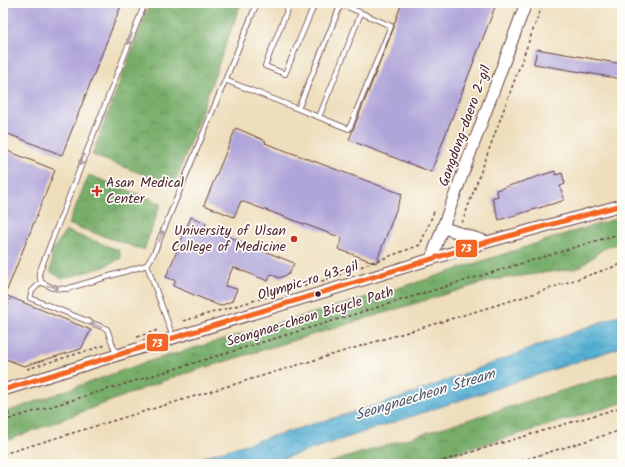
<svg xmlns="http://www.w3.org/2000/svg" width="625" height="467" viewBox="0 0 625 467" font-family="Kalam,sans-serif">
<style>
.forest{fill:url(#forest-crowns);stroke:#61664b}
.water{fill:url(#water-waves);stroke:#506880}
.building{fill:#b0a5d9}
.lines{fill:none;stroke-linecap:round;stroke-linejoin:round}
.service-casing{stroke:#633c41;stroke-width:6}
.tertiary-casing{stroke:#633c41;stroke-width:13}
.path{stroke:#633c41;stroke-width:1.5;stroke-dasharray:3 3;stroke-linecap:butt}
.service{stroke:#fff;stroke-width:4.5}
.tertiary{stroke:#fff;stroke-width:11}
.bus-1-casing{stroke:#fdfcf7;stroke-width:8}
.bus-1{stroke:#f26522;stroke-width:5}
.oneway{stroke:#ae9aa0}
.poi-dot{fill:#c8321e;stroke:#fdfcf7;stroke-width:1.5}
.bus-dot{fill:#4a1f2b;stroke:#fdfcf7;stroke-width:1.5}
.labels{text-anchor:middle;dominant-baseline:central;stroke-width:3.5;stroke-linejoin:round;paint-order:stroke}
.street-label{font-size:14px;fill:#4a1f2b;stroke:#fdfcf7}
.poi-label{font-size:14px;fill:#4a1f2b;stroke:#fdfcf7;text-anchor:start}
.water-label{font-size:15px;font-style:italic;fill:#4f596f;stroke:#fdfcf7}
.line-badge{stroke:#fdfcf7;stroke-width:1.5}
.badge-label{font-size:11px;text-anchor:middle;font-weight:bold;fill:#fff}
</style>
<defs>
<pattern id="forest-crowns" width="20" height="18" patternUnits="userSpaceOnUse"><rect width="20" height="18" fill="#78ae6b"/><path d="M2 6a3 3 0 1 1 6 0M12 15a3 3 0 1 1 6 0" fill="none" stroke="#648d58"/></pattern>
<pattern id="water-waves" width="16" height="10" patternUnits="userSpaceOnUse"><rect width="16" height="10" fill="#57b0d4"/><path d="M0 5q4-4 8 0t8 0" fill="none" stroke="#4a8fac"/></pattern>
</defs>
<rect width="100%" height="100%" fill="#fdfcf7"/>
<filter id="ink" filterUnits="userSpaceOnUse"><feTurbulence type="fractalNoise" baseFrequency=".025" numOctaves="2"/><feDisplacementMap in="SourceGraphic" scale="8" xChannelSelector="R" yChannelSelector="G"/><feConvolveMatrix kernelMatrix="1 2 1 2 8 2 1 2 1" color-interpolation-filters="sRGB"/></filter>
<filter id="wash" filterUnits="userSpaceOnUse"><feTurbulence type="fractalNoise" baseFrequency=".012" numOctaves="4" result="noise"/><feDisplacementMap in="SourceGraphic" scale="16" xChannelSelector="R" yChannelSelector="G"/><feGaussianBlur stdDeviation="0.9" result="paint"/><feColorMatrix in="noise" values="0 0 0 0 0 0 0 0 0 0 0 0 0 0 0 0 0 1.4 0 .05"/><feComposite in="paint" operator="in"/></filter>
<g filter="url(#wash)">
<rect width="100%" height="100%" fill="#eedebc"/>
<!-- forest -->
<path class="forest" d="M150,3H241L174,186L92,155Z
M89,175L161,203L144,250L68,224Z
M622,217V242L603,249L579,268L492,280L171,378L3,442V413L143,363L415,283L565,234Z
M66,231L119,250L121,258L104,267L62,279L51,272L52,250Z
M622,372V403L419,464H325Z"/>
<!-- water -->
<path class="water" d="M622,314V347L267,464H179L400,398Z"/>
<g id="blocks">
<!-- building -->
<path class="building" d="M3,3H122L62,155L3,132Z
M402,3H485L495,7L431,172L349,140L394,27V24Z
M537,49L622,64V79L534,64Z
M236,128L266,141L265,143L402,194L376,263L338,249L342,238L241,201L234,217L204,205Z
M3,149L55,170L5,295L91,330L81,349L24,366L3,358Z
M555,171L556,175L562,173L565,184L560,186L564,199L562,201L499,220L492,198L498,196L496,190Z
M191,217L206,223L205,227L294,263L289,274L279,278L271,274L268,281L233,267L225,286L237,289L232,301L220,306L173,286L176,281L166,277Z"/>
</g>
</g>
<g filter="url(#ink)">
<use href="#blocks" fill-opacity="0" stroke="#633c41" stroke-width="1"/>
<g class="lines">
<defs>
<path id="service" d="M145,3L39,273L41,282L53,288L66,289L147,265L154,253L257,3
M290,3L265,66L285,74L315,3
M225,80L349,129L391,26L339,3
M298,109L341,4
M319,117L361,13
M147,265L173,337
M41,282L32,291L30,298L107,329L116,354"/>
<path id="tertiary" d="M444,228L487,242
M431,259L526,3
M3,390L487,242L622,205"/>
</defs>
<!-- service casing -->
<use href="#service" class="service-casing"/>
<!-- tertiary casing -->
<use href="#tertiary" class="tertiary-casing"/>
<!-- path -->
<path class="path" d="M462,223L543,3
M3,317L10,299
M183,321L322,281L420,245L434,212L436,213
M137,337L158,330
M27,369L106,345
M3,374H5
M5,401L10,419
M3,421L622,233
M3,454L530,295L622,264
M3,462L4,464
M432,464L622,407
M510,464L622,430
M618,464L622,463"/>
<!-- service -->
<use href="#service" class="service"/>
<!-- tertiary -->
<use href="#tertiary" class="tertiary"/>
<defs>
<path id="bus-1" d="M3,390L487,242L622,205"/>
</defs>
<!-- bus-1 casing -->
<use href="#bus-1" class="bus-1-casing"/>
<!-- bus-1 -->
<use href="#bus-1" class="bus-1"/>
</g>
<!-- one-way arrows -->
<defs><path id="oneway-shaft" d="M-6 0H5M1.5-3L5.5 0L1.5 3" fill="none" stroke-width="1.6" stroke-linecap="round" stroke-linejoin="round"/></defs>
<g class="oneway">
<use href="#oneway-shaft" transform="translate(130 39) rotate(112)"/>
<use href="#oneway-shaft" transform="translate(82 160) rotate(112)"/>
<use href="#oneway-shaft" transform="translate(161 236) rotate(-68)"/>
<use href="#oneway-shaft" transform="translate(53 287) rotate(15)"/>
<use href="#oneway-shaft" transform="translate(96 325) rotate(-158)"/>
</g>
</g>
<!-- markers -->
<g class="poi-dot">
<path d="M95 185h4v4h4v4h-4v4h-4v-4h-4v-4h4z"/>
<circle cx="294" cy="239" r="4"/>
</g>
<circle class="bus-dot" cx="318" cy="294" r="3.5"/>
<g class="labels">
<!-- street labels -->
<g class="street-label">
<text transform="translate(465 126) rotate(-70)">Gangdong-daero 2-gil</text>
<text transform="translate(308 281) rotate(-17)">Olympic-ro 43-gil</text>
<text transform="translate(310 317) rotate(-17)">Seongnae-cheon Bicycle Path</text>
</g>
<!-- poi labels -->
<g class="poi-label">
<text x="106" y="183">Asan Medical<tspan x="106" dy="16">Center</tspan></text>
<text x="286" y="231" text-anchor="end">University of Ulsan<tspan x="286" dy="16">College of Medicine</tspan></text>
</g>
<!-- water labels -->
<g class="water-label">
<text transform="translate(425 395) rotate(-17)">Seongnaecheon Stream</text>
</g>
</g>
<g class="line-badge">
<rect x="455" y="239" width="23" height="19" rx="4" fill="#f26522"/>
<rect x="146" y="333" width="23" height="19" rx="4" fill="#f26522"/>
</g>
<g class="badge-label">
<text x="466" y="252">73</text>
<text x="157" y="347">73</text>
</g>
<!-- margin -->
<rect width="625" height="467" fill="none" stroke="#fdfcf7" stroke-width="16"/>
</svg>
